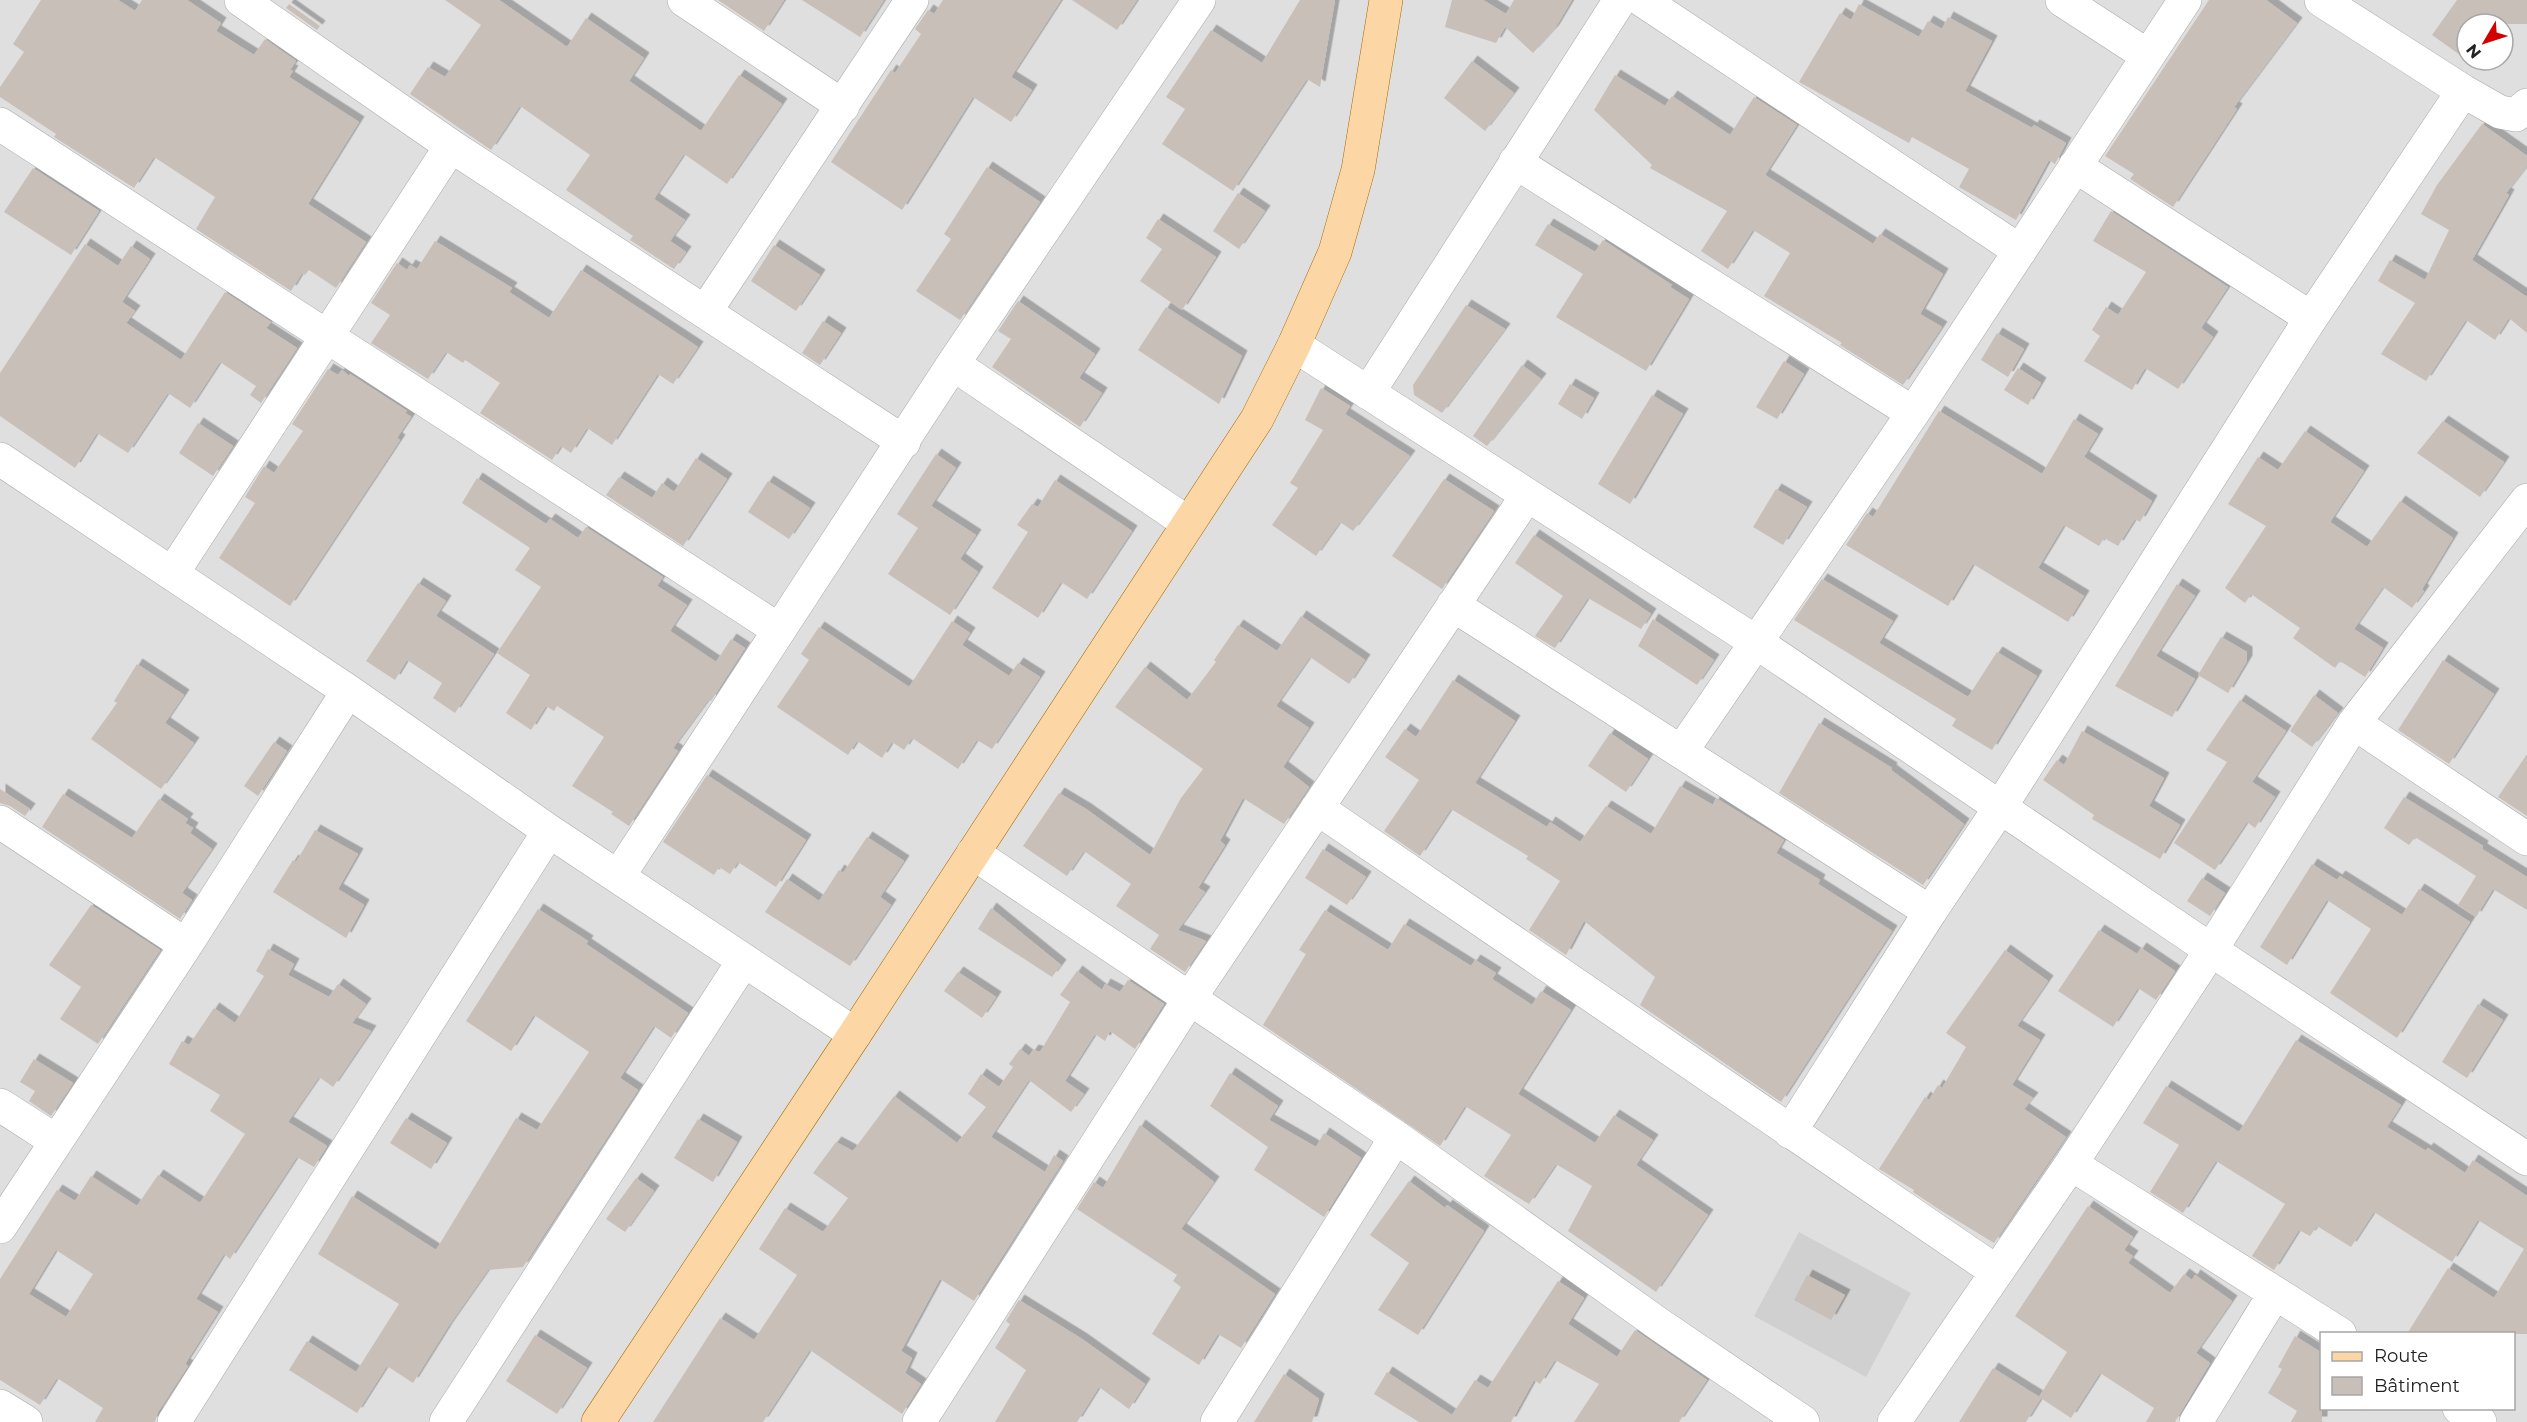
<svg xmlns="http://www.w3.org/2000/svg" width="2527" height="1422" viewBox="0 0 2527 1422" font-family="Montserrat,sans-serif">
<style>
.residential{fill:#e0dfdf;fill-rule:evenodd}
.religious{fill:#d0d0d0}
.building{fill:#c7bfb8;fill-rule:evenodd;filter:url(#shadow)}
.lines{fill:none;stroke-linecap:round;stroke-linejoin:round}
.minor-casing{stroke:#a9a9a9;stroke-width:34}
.major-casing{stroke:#a06b00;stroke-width:34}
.minor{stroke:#fff;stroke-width:33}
.major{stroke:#fcd6a4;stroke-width:33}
</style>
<defs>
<filter id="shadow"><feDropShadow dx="5.5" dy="-5.5" stdDeviation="0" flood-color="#0004"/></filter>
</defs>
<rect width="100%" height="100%" fill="#f2efe9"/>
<!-- residential -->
<path class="residential" d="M0,0H2527V1422H0ZM2467,24H2503V60H2467ZM2322,1334H2514V1408H2322Z"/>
<!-- religious -->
<path class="religious" d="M1799,1232L1911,1293L1866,1377L1754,1316Z"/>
<!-- building -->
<path class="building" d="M41,0H118L135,11L142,0H187L221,23L216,31L254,55L265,39L296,61L290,70L293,71L289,77L359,122L308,204L366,242L336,288L309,270L305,275L302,273L291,291L196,229L215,197L154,157L134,188L54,137L56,134L0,97V87L24,52L13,44Z
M445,0H499L567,47L586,18L644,58L629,81L701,131L739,75L782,104L727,184L684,154L654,199L685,220L670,241L686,252L674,269L630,240L633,236L566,190L590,155L520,106L491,150L410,94L428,67L445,77L481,25Z
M718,0H784L764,31Z
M802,0H884L860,37Z
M943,0H1061L1011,77L1032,90L1011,122L973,97L902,210L831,162L891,70L895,73L921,34L915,29L928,10L934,14Z
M1072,0H1137L1117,30Z
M1300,0H1335L1320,87L1307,79L1233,191L1162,144L1185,109L1166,97L1211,30L1262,63Z
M1452,0H1483L1506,14L1514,0H1572L1554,30L1533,53L1505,27L1496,43L1445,27Z
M2209,0H2266L2297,23L2234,107L2237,109L2173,207L2130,179L2134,174L2105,156Z
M2457,0H2527V24H2467V60L2432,35Z
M289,4L320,26L317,30L286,8Z
M1859,4L1919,37L1928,21L1942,29L1948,17L1992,41L1965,91L2032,128L2034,125L2066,143L2055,164L2049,160L2016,220L1959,187L1969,169L1912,137L1909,143L1799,82L1840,13L1851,20Z
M1472,61L1514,93L1485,131L1444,98Z
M1615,75L1665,106L1672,96L1730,135L1754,97L1797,125L1765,175L1873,244L1880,234L1943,274L1920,314L1942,327L1903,385L1840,345L1842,343L1764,296L1790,253L1753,230L1728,269L1701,251L1727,211L1650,168L1652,165L1594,110Z
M2482,124L2527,156V166L2506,193L2509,195L2472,260L2527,297V333L2509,318L2495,340L2466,320L2426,381L2381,354L2415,303L2378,281L2390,260L2425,280L2449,230L2421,214L2437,185Z
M987,167L1040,202L960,320L916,291L951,239L944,234Z
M33,168L99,211L71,255L4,212Z
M1238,193L1265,211L1239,249L1213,231Z
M2111,211L2228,287L2201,328L2213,337L2178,389L2145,368L2132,390L2084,361L2100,336L2092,330L2106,307L2118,315L2146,272L2093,241Z
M1158,219L1216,257L1182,310L1140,281L1162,249L1146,238Z
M1548,224L1595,252L1603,240L1672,285L1670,287L1689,299L1646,371L1556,317L1583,274L1535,245Z
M435,241L512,288L509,292L549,318L581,270L698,347L673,384L658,374L612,445L587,428L571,453L561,446L552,460L480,413L500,383L465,360L463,363L446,352L428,379L371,343L390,315L371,303L397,263L407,270L410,265L417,269Z
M85,244L118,266L131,246L150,259L122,302L135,311L126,323L181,360L225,292L271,322L266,328L297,348L261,403L250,395L256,386L220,362L190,408L168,393L128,453L97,433L75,468L0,416V373Z
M774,245L820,275L796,311L751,281Z
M1018,301L1095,354L1079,378L1102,393L1080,427L992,367L1011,339L998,331Z
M1466,305L1505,329L1442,413L1414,395L1413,385Z
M1166,307L1242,356L1219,404L1138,350Z
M823,321L841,333L820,365L802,353Z
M1997,333L2024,349L2008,377L1981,360Z
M1784,361L1804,374L1777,419L1756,407Z
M1522,365L1541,379L1487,446L1473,436Z
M2018,368L2041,383L2028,405L2004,390Z
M328,369L338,375L342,370L349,376L350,374L407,411L405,413L411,417L397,438L400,440L290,606L219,558L255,503L245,497L264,466L274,473L303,431L292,424Z
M1570,384L1594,398L1582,419L1558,404Z
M1321,388L1350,406L1345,414L1410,456L1353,531L1340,522L1316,556L1272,525L1298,488L1290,483L1323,430L1305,420Z
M1652,395L1683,414L1630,504L1598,484Z
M1939,411L2042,474L2074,419L2098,434L2084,457L2152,501L2140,522L2135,519L2118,546L2104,538L2099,546L2064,525L2038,568L2084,596L2068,622L1973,564L1948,606L1846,545L1867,513L1873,517Z
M2443,421L2504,462L2480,497L2417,453Z
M198,423L233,446L213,476L179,453Z
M2305,431L2364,471L2330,522L2367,547L2400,501L2453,538L2422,589L2424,591L2412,608L2383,587L2354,629L2383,648L2365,677L2340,661L2335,668L2293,638L2300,628L2251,594L2245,603L2225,588L2266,526L2228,504L2258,457L2278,470Z
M936,454L956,468L931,506L976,535L960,559L978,572L950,615L888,574L918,528L897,514Z
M696,458L727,479L683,546L606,495L619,477L652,498L662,483L674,492Z
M477,478L546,524L550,519L578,538L586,527L663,577L657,586L687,605L670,631L716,662L731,639L745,648L711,701L709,699L673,748L678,751L629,826L611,814L613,812L572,786L604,737L557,706L554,711L546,706L531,730L506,713L530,675L497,653L541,587L515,570L530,548L462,503Z
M1444,479L1494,511L1442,589L1392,556Z
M1055,480L1132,531L1087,599L1061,582L1038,618L992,588L1028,532L1017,525L1032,504L1038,507Z
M768,481L810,508L789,539L748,512Z
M1776,489L1807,507L1783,545L1753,527Z
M1534,535L1651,614L1641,629L1588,598L1555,648L1535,636L1563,596L1515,563Z
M1822,579L1893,621L1879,643L1968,697L1997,652L2037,676L1992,750L1952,726L1956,719L1794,620Z
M418,583L446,601L436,616L494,654L455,713L433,698L442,683L407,660L395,680L366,661Z
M2177,584L2195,596L2156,656L2195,679L2172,717L2115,686Z
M1301,616L1365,660L1349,684L1310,657L1276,706L1309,728L1283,767L1309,787L1284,824L1243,798L1220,841L1225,845L1198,888L1205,892L1178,930L1206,941L1185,972L1150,949L1159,935L1116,906L1131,884L1084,851L1067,876L1023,846L1059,793L1086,809L1150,855L1181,798L1203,769L1115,707L1145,667L1187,700L1216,662L1214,660L1238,625L1277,651Z
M1653,619L1714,660L1697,685L1638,646Z
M952,621L970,633L962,645L1009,676L1018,663L1040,677L992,749L977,740L958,769L912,738L904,750L892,742L882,758L857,741L848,755L777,707L809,660L801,654L819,627L909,687Z
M2221,637L2247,652V661L2228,693L2198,675Z
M2443,660L2494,694L2449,764L2398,730Z
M137,664L184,695L165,723L194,743L161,789L91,739L117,703L114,701Z
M1453,680L1515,721L1475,783L1547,827L1550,822L1580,842L1606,806L1651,834L1680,786L1713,805L1716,798L1784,840L1776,853L1820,880L1818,884L1892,931L1781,1102L1640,1005L1655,977L1584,921L1566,955L1529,930L1560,881L1526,859L1528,856L1451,809L1420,856L1384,831L1419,780L1385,757L1405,729L1416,737Z
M2314,695L2338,713L2312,747L2290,731Z
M2240,700L2286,731L2252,782L2275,797L2255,828L2247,822L2215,870L2174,843L2227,762L2206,750Z
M1819,723L1892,768L1891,770L1964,824L1923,885L1779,793Z
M2082,731L2164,778L2149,806L2180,825L2160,859L2092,819L2094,815L2043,780L2057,760L2064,765Z
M1610,733L1648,759L1626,792L1588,766Z
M274,742L287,751L258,796L244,786Z
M2527,754V816L2498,797Z
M707,775L806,840L776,887L738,862L730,874L719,867L714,875L663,842Z
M0,789L30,809L25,816L10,806L0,803Z
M63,794L132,838L159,799L188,819L185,823L193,828L190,833L212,849L182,893L192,900L180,919L42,827Z
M2404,797L2483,846L2482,849L2527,877V910L2493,889L2476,917L2458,905L2476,876L2415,837L2409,845L2384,828Z
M315,830L358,854L338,889L364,905L346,938L273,892L293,860L296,862Z
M867,837L904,861L880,897L891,905L850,966L765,912L787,879L819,901L839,870L843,873Z
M1323,849L1366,877L1347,905L1305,878Z
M2312,864L2337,880L2340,876L2402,915L2419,889L2470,922L2397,1038L2330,993L2371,929L2327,900L2287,965L2260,947Z
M2202,878L2225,893L2210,916L2187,901Z
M91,905L160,950L98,1044L60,1019L81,987L49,965Z
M991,908L1061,965L1052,977L978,929Z
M538,909L588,941L586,944L688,1013L671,1038L654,1026L620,1078L638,1090L523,1267L488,1270L448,1327L413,1383L387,1366L357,1413L289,1370L307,1341L356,1372L399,1304L318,1254L352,1196L436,1250L516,1118L537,1130L589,1052L534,1015L511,1051L466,1021Z
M1325,910L1388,950L1404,924L1471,966L1475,960L1496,973L1492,979L1532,1005L1541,991L1571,1010L1518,1094L1595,1143L1614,1115L1653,1140L1636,1165L1708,1215L1656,1292L1568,1231L1592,1186L1556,1164L1529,1204L1484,1176L1511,1135L1465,1106L1440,1146L1263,1025L1306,954L1299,950Z
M2099,930L2137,954L2141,948L2175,971L2156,1000L2138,988L2113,1027L2058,991Z
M268,949L294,964L288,975L329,997L338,984L366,1004L352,1023L371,1031L333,1087L319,1077L288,1122L327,1146L314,1167L297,1157L230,1259L224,1254L196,1299L218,1312L185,1364L188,1366L158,1412L155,1422H95L103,1408L57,1378L40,1405L0,1380V1279L57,1190L75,1201L91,1176L137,1206L158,1175L200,1203L245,1134L210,1111L220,1095L169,1064L182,1041L189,1045L214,1008L235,1023L264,976L256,971ZM56,1250L93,1274L66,1317L29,1294Z
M2005,950L2048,981L2017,1026L2040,1040L2012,1085L2033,1098L2024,1109L2066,1137L1994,1243L1940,1210L1913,1192L1914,1190L1879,1169L1925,1097L1929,1100L1938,1085L1942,1088L1966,1047L1946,1033Z
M1077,971L1102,990L1105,984L1120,992L1128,980L1164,1004L1135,1049L1110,1031L1105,1041L1095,1034L1065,1081L1084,1094L1071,1112L1029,1080L991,1137L1045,1172L1054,1155L1063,1161L974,1301L940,1279L901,1351L912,1358L905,1373L921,1384L902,1414L810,1350L763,1422H653L720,1318L754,1340L797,1275L759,1249L785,1208L823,1232L848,1198L813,1173L836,1142L853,1151L894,1096L957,1143L986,1107L968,1094L981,1074L999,1087L1013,1067L1009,1064L1020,1049L1029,1056L1033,1050L1040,1052L1070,1002L1060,995Z
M958,972L996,997L982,1018L944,991Z
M2478,1004L2503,1020L2467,1078L2442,1062Z
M2296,1040L2401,1105L2387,1127L2426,1151L2428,1148L2465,1173L2473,1160L2527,1196V1334H2407L2448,1268L2494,1298L2524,1249L2478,1220L2452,1262L2374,1212L2351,1247L2317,1226L2310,1236L2299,1230L2274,1270L2252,1256L2285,1204L2216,1161L2183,1213L2150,1192L2179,1145L2143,1123L2166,1086L2239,1132Z
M34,1059L73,1083L51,1116L29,1101L35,1091L20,1082Z
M1230,1073L1278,1106L1269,1120L1316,1147L1324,1133L1361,1158L1324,1217L1254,1170L1268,1147L1210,1106Z
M406,1118L447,1143L431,1169L390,1143Z
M698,1119L737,1142L713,1182L674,1158Z
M1140,1125L1214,1182L1181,1229L1275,1294L1241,1348L1218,1334L1199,1365L1152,1334L1181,1287L1173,1281L1177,1275L1077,1209L1094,1182L1103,1188Z
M636,1178L654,1191L625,1232L606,1219Z
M1409,1181L1445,1208L1447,1205L1484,1231L1418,1335L1378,1310L1409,1263L1370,1235Z
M2088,1206L2133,1237L2124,1250L2133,1256L2128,1263L2170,1293L2184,1274L2192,1280L2195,1275L2232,1301L2196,1353L2210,1363L2175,1422H2146L2154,1408L2100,1373L2071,1418L2039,1397L2067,1352L2015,1316Z
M1807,1275L1845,1295L1831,1320L1794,1300Z
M1558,1281L1584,1298L1568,1324L1617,1357L1635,1330L1707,1380L1679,1422H1574L1599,1384L1555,1360L1540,1384L1534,1380L1511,1422H1419L1374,1394L1387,1372L1452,1415L1475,1380L1488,1388Z
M1019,1300L1082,1339L1145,1384L1129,1409L1099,1387L1077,1422H995L1026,1370L995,1348L1010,1324L1006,1321Z
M535,1335L587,1368L557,1414L506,1381Z
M2295,1336L2322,1353V1422H2291L2297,1411L2268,1393L2282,1369L2278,1367Z
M1993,1368L2041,1398L2026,1422H1959Z
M1284,1374L1319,1399L1312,1422H1254Z"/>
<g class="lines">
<defs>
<path id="minor" d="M241,0L451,146L904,442
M684,0L843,106
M1642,0L2020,251
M2062,0L2148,56
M2321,0L2463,91L2500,112L2516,115L2527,105
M0,124L779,630
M1515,162L1913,413
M2075,166L2311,318
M705,312L912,0
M1294,345L1756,642L2211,950L2527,1159
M953,364L1188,523
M1368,393L1620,0
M0,459L348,691L549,831L855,1034
M172,574L451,146
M1453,605L1930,912
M2354,723L2527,839
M1681,752L1913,413L2185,0
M1317,808L1997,1272
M0,822L186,945
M973,853L1396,1137L1660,1325L1803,1422
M618,877L953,364L1199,0
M0,1105L56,1141
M1790,1132L1930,912L2001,806L2311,318L2463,91
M2071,1164L2340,1334
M0,1227L186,945L348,691
M0,1406L26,1422
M2459,1408L2480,1422
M174,1422L549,831
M446,1422L744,960
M919,1422L1190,998L1526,497
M1217,1422L1396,1137
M1894,1422L2071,1164L2211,950L2354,723L2527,500
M2196,1422L2275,1293"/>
<path id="major" d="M598,1422L855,1034L1257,419L1294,345L1335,252L1358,170L1386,0"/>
</defs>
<!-- minor casing -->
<use href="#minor" class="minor-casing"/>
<!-- major casing -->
<use href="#major" class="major-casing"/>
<!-- minor -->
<use href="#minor" class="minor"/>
<!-- major -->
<use href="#major" class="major"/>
</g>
<!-- legend -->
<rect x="2320" y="1332" width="195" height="78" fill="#ffffff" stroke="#a7a7a7" stroke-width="1.5"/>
<rect x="2332" y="1352" width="30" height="9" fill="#fcd6a4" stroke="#a7a7a7" stroke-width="1.5"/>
<text x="2374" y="1362" font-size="18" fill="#222222">Route</text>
<rect x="2332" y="1377" width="30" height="18" fill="#c7bfb8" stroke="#a7a7a7" stroke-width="1.5"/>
<text x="2374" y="1392" font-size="18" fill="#222222">Bâtiment</text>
<!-- north arrow -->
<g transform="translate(2485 42) rotate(231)"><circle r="28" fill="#ffffff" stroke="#a7a7a7" stroke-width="1.5"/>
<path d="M0-4.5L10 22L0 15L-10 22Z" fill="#d40000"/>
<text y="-9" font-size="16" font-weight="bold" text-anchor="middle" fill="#222222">N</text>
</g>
</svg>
